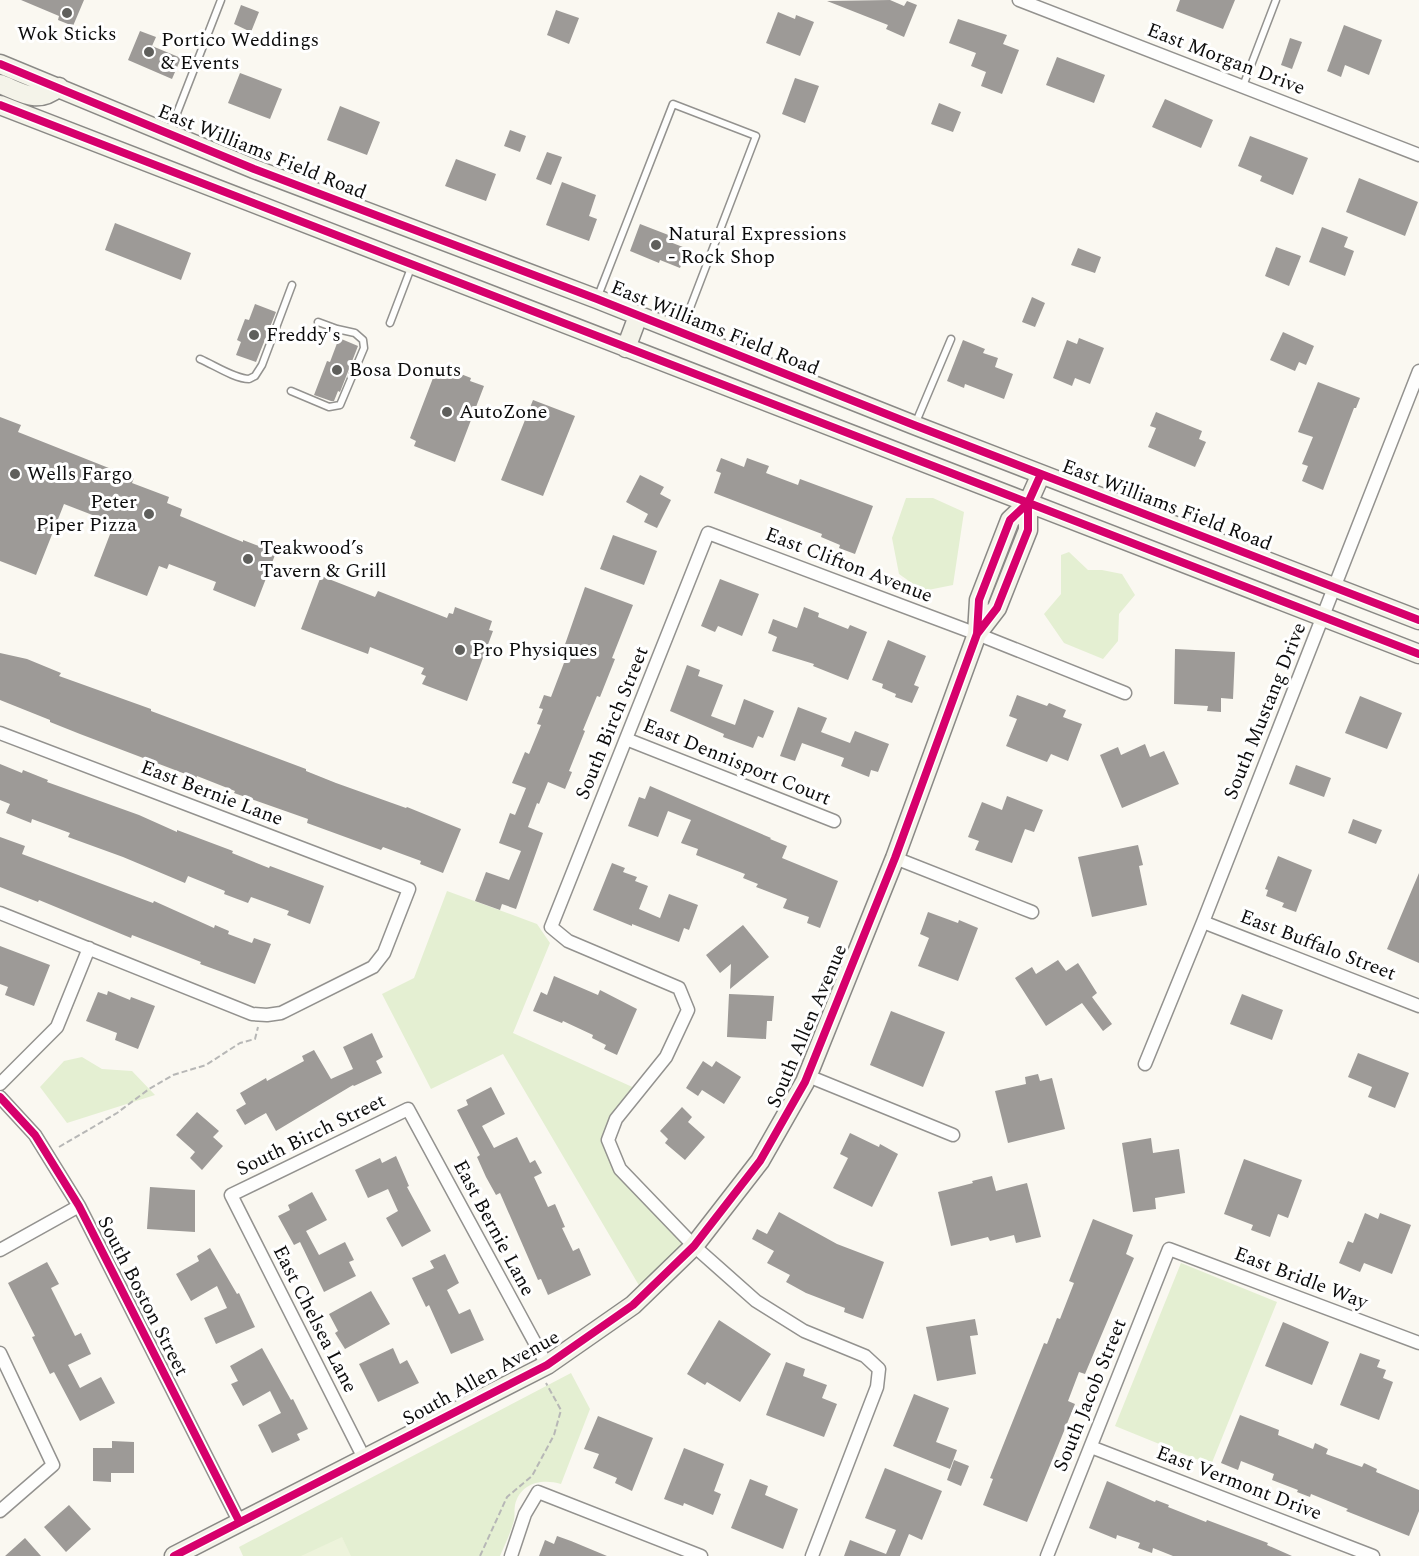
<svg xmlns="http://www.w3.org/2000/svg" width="1419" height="1556" viewBox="0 0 1419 1556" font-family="Spectral,serif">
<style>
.green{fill:#e4efd2}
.pitch{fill:#edf3db}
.building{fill:#9d9a97}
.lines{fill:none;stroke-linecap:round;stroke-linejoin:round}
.lane-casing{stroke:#93928f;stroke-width:9}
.street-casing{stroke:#93928f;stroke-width:15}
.secondary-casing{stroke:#8a8986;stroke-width:21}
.path{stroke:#b7b7b6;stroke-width:2;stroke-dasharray:6 3;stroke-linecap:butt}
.lane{stroke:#fefefd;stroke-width:6}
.street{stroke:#fefefd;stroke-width:12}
.secondary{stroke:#f4f3e9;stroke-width:18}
.cycleway-casing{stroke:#fff;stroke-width:11}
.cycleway{stroke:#d6006c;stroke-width:8}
.poi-dot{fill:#5f5f5c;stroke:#fff;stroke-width:2}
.labels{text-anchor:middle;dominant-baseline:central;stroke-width:6;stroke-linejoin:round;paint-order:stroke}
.poi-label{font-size:20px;fill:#0c0c0c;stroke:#fff;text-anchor:start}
.street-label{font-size:20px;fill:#0c0c0c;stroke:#fff}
</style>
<rect width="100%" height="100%" fill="#faf8f1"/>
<!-- green -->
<path class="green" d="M906,498H933L964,512L953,585L923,591L899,574L892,538Z
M1069,552L1088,570H1102L1122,574L1135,595L1119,614L1118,641L1103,659L1064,643L1044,614L1061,594V555Z
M447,891L537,924L550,943L513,1033L639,1090L608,1140L620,1169L694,1246L644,1294L503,1054L431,1089L382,994L414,978Z
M82,1057L102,1069L132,1071L155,1095L67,1123L40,1087L64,1061Z
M1181,1263L1277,1302L1211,1465L1115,1426Z
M571,1373L590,1409L561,1484C542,1478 520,1483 515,1505C514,1510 515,1515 514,1520C511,1532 505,1544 500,1556H243L239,1547Z"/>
<!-- pitch -->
<path class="pitch" d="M342,1537L351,1556H301Z"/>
<!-- building -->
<path class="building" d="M21,0H84L73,26L58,20L59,16Z
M890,0L904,6L907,1L917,5L904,37L886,29L888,25L827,1Z
M1180,0H1235L1223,29L1176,11Z
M241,5L259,12L251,32L234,24Z
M556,10L579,18L569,44L547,35Z
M778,12L795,19L796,15L814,22L800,56L766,43Z
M958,19L1007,35L1003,44L1019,50L1002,94L981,86L986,72L971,66L976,53L949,43Z
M1344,25L1382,40L1369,75L1345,65L1341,77L1327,71Z
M140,31L156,37L152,46L181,58L172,79L128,60Z
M1290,38L1302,42L1292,69L1281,65Z
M1057,57L1105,75L1094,103L1046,85Z
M240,73L282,89L270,119L228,103Z
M795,78L819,86L805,123L782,114Z
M1165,99L1213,120L1201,148L1152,127Z
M939,103L961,112L953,132L931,124Z
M340,106L380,122L367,155L327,140Z
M510,130L526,136L520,152L504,146Z
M1250,136L1308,158L1293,195L1260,181L1262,176L1238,166Z
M547,152L562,157L551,185L536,179Z
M456,159L496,174L486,201L445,186Z
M1359,178L1418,202L1405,236L1346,212Z
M562,182L596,195L589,216L597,219L589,241L546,225Z
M115,223L191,253L181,280L105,250Z
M640,224L671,236L670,242L688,249L680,268L660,260L659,263L630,251Z
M1322,227L1348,237L1344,247L1354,251L1345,276L1309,262Z
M1276,247L1301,256L1289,286L1265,276Z
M1078,248L1101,257L1095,273L1071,265Z
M1032,297L1045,303L1035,327L1022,322Z
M255,304L276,312L256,362L236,355L241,342L237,340L245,319L249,320Z
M1283,332L1314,346L1306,365L1299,362L1295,371L1270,360Z
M339,338L358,346L340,392L338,391L334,401H331L314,395L327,361L330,362Z
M1079,338L1104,348L1090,384L1075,378L1072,386L1053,378L1067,340L1077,344Z
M963,340L985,349L983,353L998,358L995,367L1013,374L1004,399L965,384L964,388L947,381Z
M438,365L471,378L470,381L484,386L455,462L414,446L416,441L410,438Z
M1318,382L1360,398L1356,408H1354L1323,490L1302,481L1308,466L1302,464L1313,437L1298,432Z
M533,400L575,416L543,496L501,480Z
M1156,412L1202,431L1199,439L1206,442L1195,467L1148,447L1156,428L1150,426Z
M0,417L21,425L18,432L134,478L132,483L169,497L167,503L182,509L180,516L233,538L243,542V540L267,549L266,551L275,555L255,607L213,590L216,582L169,564L167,569L159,566L147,596L94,576L112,529L106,527L108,521L64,504L36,575L0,561Z
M721,458L744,467L747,458L769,466L766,473L798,485L800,479L873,506L855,554L839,548L840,545L821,537L822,534L714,493L721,473L716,471Z
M640,475L664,487L660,494L671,500L657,528L644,522L648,514L626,502Z
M613,535L657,551L644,585L600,569Z
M321,576L375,597L378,591L447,618L449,613L453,614L455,607L492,621L489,630L493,631L467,701L422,684L426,676L421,674L424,668L370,647L368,654L301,629Z
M720,579L759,594L742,636L718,626L715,632L701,626Z
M585,587L633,605L612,658L615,659L600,697L597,696L583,730L585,731L569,771L572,772L565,789L548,782L539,804L537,803L528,827L543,833L516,909L502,904L500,910L475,901L486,872L509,880L521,851L499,843L510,813L515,815L526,788L512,783L525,752L529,754L541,725L537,724L543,709L539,708L544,695L551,697L567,655L562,653Z
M804,607L819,613L818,617L848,629L850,625L867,632L848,680L813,666L814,664L772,651L777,637L768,633L773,619L797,628Z
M888,640L926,656L914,685L919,687L912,703L895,697L896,694L882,688L883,684L872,680Z
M1175,649L1235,652L1233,699L1221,698V712L1207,711L1208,706L1174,704Z
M0,653L27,659L61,673L59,676L151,709V711L306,769V771L336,783L406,808L407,807L461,829L443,873L420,864L421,861L383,847L381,850L307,823L308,819L234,793L235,791L197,776L196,778L80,734L50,722V720L0,700Z
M687,665L700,670L698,676L723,685L711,716L735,725L744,699L774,711L763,738L758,736L753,748L723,737L724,734L670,711Z
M1017,695L1047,706L1049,703L1066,710L1063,717L1082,724L1068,761L1051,754L1047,762L1006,746L1017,719L1009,716Z
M1360,696L1402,713L1387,749L1345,733Z
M798,707L827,718L821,732L850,743L855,731L889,744L878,772L871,770L869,777L841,766L844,758L802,743L795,761L780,756Z
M1145,744L1150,757L1164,751L1179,784L1122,808L1100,755L1118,747L1121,755Z
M0,764L22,773L23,770L48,780L47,782L139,815L177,832V830L233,851L232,853L269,868L270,866L324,886L310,924L287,915L289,911L251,897L248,903L224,894L225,891L188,876L185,883L123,857L68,837L70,833L32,819L31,823L6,813L10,804L0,800Z
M1296,765L1331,778L1324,797L1289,784Z
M650,786L771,838L770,839L787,846L782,858L838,881L820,928L807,923L809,917L783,908L787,899L756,887L758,884L743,878L745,874L696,855L698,849L681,843L691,820L668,811L658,837L628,826L639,797L645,799Z
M1007,796L1043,810L1034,832L1025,829L1012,863L975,850L979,841L968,837L982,802L1002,810Z
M1353,819L1382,830L1376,844L1348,833Z
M0,837L25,846L22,854L153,903L154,901L214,928L215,925L229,931L228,934L252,943L254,938L271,944L255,984L200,964L201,962L163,947L132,935L131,938L39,900L38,902L0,887Z
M1138,845L1143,865L1139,866L1147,905L1092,917L1078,857Z
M1278,856L1312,870L1296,912L1282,907L1284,903L1266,896L1268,890L1265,889Z
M612,863L625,868L623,872L637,877L635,881L648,886L639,909L660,918L669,894L698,905L689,930L684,928L679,942L632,924V926L593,910Z
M1419,873V963L1387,949Z
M928,912L958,923L959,920L978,928L958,981L918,966L929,938L920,934Z
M743,925L769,957L730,989L731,964L720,973L706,955Z
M0,946L50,965L34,1006L5,995L8,987L0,984Z
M1058,960L1066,971L1078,963L1097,993L1092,997L1112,1024L1103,1031L1082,1003L1046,1026L1015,978L1032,967L1036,974Z
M554,976L598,995L600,990L637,1009L617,1055L604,1049L606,1045L592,1038L593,1035L563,1021L562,1023L533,1011L541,992L547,995Z
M108,991L130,1000L131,997L155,1006L138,1049L115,1040L117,1033L86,1021L98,992L107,995Z
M729,994L774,996L772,1021H767L766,1039L727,1037Z
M1242,994L1283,1010L1272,1040L1230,1024Z
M891,1011L945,1032L923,1087L870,1065Z
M372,1033L383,1057L376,1061L382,1073L354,1086L353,1085L276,1131L266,1113L245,1125L236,1110L246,1104L240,1093L266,1078L267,1081L304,1061L302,1056L314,1050L331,1079L353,1069L343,1047Z
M1358,1053L1409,1073L1395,1108L1368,1097L1372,1087L1348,1077Z
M703,1061L712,1067L716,1061L741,1077L724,1104L702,1090L698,1096L686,1088Z
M1038,1074L1040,1081L1052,1078L1065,1129L1008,1143L995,1091L1026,1084L1025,1077Z
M491,1087L505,1114L482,1126L494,1148L517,1137L530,1163L535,1160L542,1173L534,1177L548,1207L555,1204L565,1227L562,1228L573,1251L579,1248L591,1275L548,1295L541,1279L538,1280L500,1193L496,1195L486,1177L477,1157L480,1155L457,1110L468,1105L466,1100Z
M682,1107L692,1117L688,1122L705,1137L685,1160L665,1143L668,1139L660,1131Z
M197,1112L219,1131L213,1137L223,1146L202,1170L190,1158L195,1152L176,1135Z
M850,1133L879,1147L880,1144L898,1154L872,1207L833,1188L848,1158L840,1154Z
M1151,1138L1153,1153L1179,1149L1185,1193L1155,1198L1156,1209L1133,1212L1122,1143Z
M396,1156L409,1186L407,1187L431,1231L402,1247L386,1218L398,1211L388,1189L368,1198L355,1170L380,1158L382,1163Z
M1244,1159L1302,1180L1288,1218L1278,1214L1270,1237L1251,1230L1253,1225L1224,1214Z
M992,1176L996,1191L1027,1183L1041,1237L1016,1243L1014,1235L990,1241L988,1237L951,1246L938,1192L973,1183L972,1181Z
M150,1187L195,1190V1232L147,1229Z
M312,1192L327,1220L306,1231L319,1255L345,1242L354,1260L349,1262L356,1276L324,1292L300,1242L294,1245L278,1216L290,1210L288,1205Z
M779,1212L837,1244L884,1262L863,1319L844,1312L845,1308L806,1293L786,1282L790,1275L767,1263L774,1251L752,1239L757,1229L767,1234Z
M1365,1213L1378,1219L1380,1213L1411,1225L1392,1274L1364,1263L1360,1272L1339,1263L1348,1241L1353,1243Z
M1093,1219L1133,1235L1126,1254L1134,1258L1085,1374L1079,1372L1068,1401L1075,1404L1027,1522L983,1505L993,1479L990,1478L1044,1343L1047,1344L1057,1318L1060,1319L1074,1283L1069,1281Z
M210,1248L237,1294L239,1293L255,1327L216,1344L204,1318L227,1308L217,1286L191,1301L176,1274L199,1261L197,1256Z
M445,1254L459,1283L447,1290L459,1314L470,1309L484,1340L451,1354L429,1305L426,1307L412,1278L434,1268L430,1261Z
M47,1262L59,1284L51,1288L75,1336L81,1333L91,1354L68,1365L80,1388L101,1377L115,1403L80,1421L54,1372L50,1374L32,1337L35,1336L8,1283Z
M371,1291L390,1324L345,1349L335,1333L338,1331L329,1314Z
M975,1319L978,1335L970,1336L976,1374L937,1381L926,1327Z
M719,1320L771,1354L740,1402L707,1382L705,1385L687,1374Z
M1283,1322L1329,1342L1312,1385L1265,1366Z
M262,1348L291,1400L293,1399L308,1429L297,1434L300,1440L272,1453L258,1425L281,1413L270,1391L243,1406L231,1384L238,1381L230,1366Z
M393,1348L400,1364L407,1360L419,1383L378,1402L359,1364Z
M1360,1353L1380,1360L1377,1367L1386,1370L1383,1378L1393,1382L1379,1420L1340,1405Z
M786,1362L805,1369L803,1376L827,1385L822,1398L837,1404L824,1437L766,1415Z
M914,1394L949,1408L936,1442L957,1450L950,1469L893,1446Z
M1240,1415L1279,1430L1278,1435L1313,1449L1315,1443L1328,1449L1326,1454L1362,1467L1364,1463L1377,1469L1376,1472L1419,1490V1511L1409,1536L1346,1511L1348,1509L1311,1494L1310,1497L1297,1492L1298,1490L1272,1480L1274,1474L1241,1461L1238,1470L1221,1463Z
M598,1416L653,1438L632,1491L615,1483L617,1478L593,1468L599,1454L584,1449Z
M112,1441L134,1442V1473H111V1482L93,1481V1448H112Z
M684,1448L724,1464L714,1491L721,1494L713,1515L684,1503L683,1506L664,1499Z
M954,1460L969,1466L961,1486L947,1480Z
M885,1468L942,1491L922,1540L909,1534L900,1556H844L850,1540L886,1554L896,1530L865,1518Z
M750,1479L768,1486L765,1495L798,1509L783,1549L731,1528Z
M1107,1481L1155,1502L1156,1500L1169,1505L1168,1507L1206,1522L1207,1520L1268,1543L1267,1545L1292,1556H1173L1153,1548L1152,1553L1138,1548L1140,1543L1117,1535L1116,1539L1089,1528Z
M69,1505L91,1529L66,1552L44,1527Z
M557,1536L571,1541L607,1556H539L545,1540L554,1544Z
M25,1538L41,1556H5Z"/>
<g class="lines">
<defs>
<path id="lane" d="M1243,86L1276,0
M170,131L221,0
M598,296L673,104L756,136L682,329
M390,323L411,268
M200,359C214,365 235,379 249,379L255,376L262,365L292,285
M291,391L329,407L340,405L364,348L363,340L355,333L337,329L318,322
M916,422L951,339"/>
<path id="street" d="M1019,0L1419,155
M0,733L409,889L384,953L373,967L281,1013L267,1015L252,1014L0,913
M626,739L834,821
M895,858L1032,912
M1203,922L1419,1006
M1145,1064L1203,922L1419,371
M808,1076L953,1135
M0,1084L57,1027L89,948
M0,1097L35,1135L79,1206L239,1521
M0,1250L79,1206
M0,1353L53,1465L0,1511
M1091,1447L1373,1556
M365,1460L231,1195L408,1109L547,1365
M511,1556L525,1514L538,1492L701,1556
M812,1556L877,1387L879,1369L865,1356L804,1331L756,1301L694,1246L620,1169L608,1140L616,1119L666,1057L688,1010L679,988L568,941L551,927L708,533L977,634L1125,693
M1047,1556L1169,1249L1419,1343"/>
<path id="secondary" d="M0,64L254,169L597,299L914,425L1419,620
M0,84C23,93 37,105 59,87
M0,105L1419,654
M626,348L638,316
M977,634L997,608L1028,530V503L1041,474
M174,1556L547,1365L633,1305L694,1246L760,1161L805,1082L895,858L977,634L979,600L1010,520L1028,503"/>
</defs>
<!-- lane casing -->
<use href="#lane" class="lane-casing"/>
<!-- street casing -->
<use href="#street" class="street-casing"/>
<!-- secondary casing -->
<use href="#secondary" class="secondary-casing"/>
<!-- path -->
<path class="path" d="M59,1147L117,1113L149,1089L173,1075L206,1065L240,1043L255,1039L258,1027
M480,1556L507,1497L532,1476L554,1435L561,1410L546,1383"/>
<!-- lane -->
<use href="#lane" class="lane"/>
<!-- street -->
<use href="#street" class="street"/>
<!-- secondary -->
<use href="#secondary" class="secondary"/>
<defs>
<path id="cycleway" d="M0,64L254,169L597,299L914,425L1419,620
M0,105L1419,654
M977,634L997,608L1028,530V503L1041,474
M0,1097L35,1135L79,1206L239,1521
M174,1556L547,1365L633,1305L694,1246L760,1161L805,1082L895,858L977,634L979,600L1010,520L1028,503"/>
</defs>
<!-- cycleway casing -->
<use href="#cycleway" class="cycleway-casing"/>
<!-- cycleway -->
<use href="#cycleway" class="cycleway"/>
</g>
<!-- markers -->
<g class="poi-dot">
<circle cx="67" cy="13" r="6"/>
<circle cx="149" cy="52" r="6"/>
<circle cx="656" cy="245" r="6"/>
<circle cx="254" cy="335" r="6"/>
<circle cx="337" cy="370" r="6"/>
<circle cx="447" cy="412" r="6"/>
<circle cx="15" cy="474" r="6"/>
<circle cx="149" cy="514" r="6"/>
<circle cx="248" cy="559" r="6"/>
<circle cx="460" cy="650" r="6"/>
</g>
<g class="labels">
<!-- poi labels -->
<g class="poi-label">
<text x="67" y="34" text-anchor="middle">Wok Sticks</text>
<text x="161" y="40">Portico Weddings<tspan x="161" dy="23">&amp; Events</tspan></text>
<text x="668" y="234">Natural Expressions<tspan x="668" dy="23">- Rock Shop</tspan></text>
<text x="266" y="335">Freddy's</text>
<text x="349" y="370">Bosa Donuts</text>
<text x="459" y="412">AutoZone</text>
<text x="27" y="474">Wells Fargo</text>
<text x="137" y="502" text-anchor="end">Peter<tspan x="137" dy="23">Piper Pizza</tspan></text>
<text x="260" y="548">Teakwood’s<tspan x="260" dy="23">Tavern &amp; Grill</tspan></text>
<text x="472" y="650">Pro Physiques</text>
</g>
<!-- street labels -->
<g class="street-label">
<text transform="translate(1226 59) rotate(21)">East Morgan Drive</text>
<text transform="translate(262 152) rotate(22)">East Williams Field Road</text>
<text transform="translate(715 328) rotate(22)">East Williams Field Road</text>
<text transform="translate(1167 505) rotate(21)">East Williams Field Road</text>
<text transform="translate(849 565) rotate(21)">East Clifton Avenue</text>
<text transform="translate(1265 711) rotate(-68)">South Mustang Drive</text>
<text transform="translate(612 723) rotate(-68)">South Birch Street</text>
<text transform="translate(737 762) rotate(22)">East Dennisport Court</text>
<text transform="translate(212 793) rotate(21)">East Bernie Lane</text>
<text transform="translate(1318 945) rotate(21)">East Buffalo Street</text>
<text transform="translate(807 1026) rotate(-67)">South Allen Avenue</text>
<text transform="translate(311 1135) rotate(-26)">South Birch Street</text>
<text transform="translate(494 1228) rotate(62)">East Bernie Lane</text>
<text transform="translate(1301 1278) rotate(21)">East Bridle Way</text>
<text transform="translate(143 1296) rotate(63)">South Boston Street</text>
<text transform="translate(315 1319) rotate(63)">East Chelsea Lane</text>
<text transform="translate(481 1378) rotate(-29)">South Allen Avenue</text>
<text transform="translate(1090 1395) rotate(-68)">South Jacob Street</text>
<text transform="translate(1239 1483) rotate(21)">East Vermont Drive</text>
</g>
</g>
</svg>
